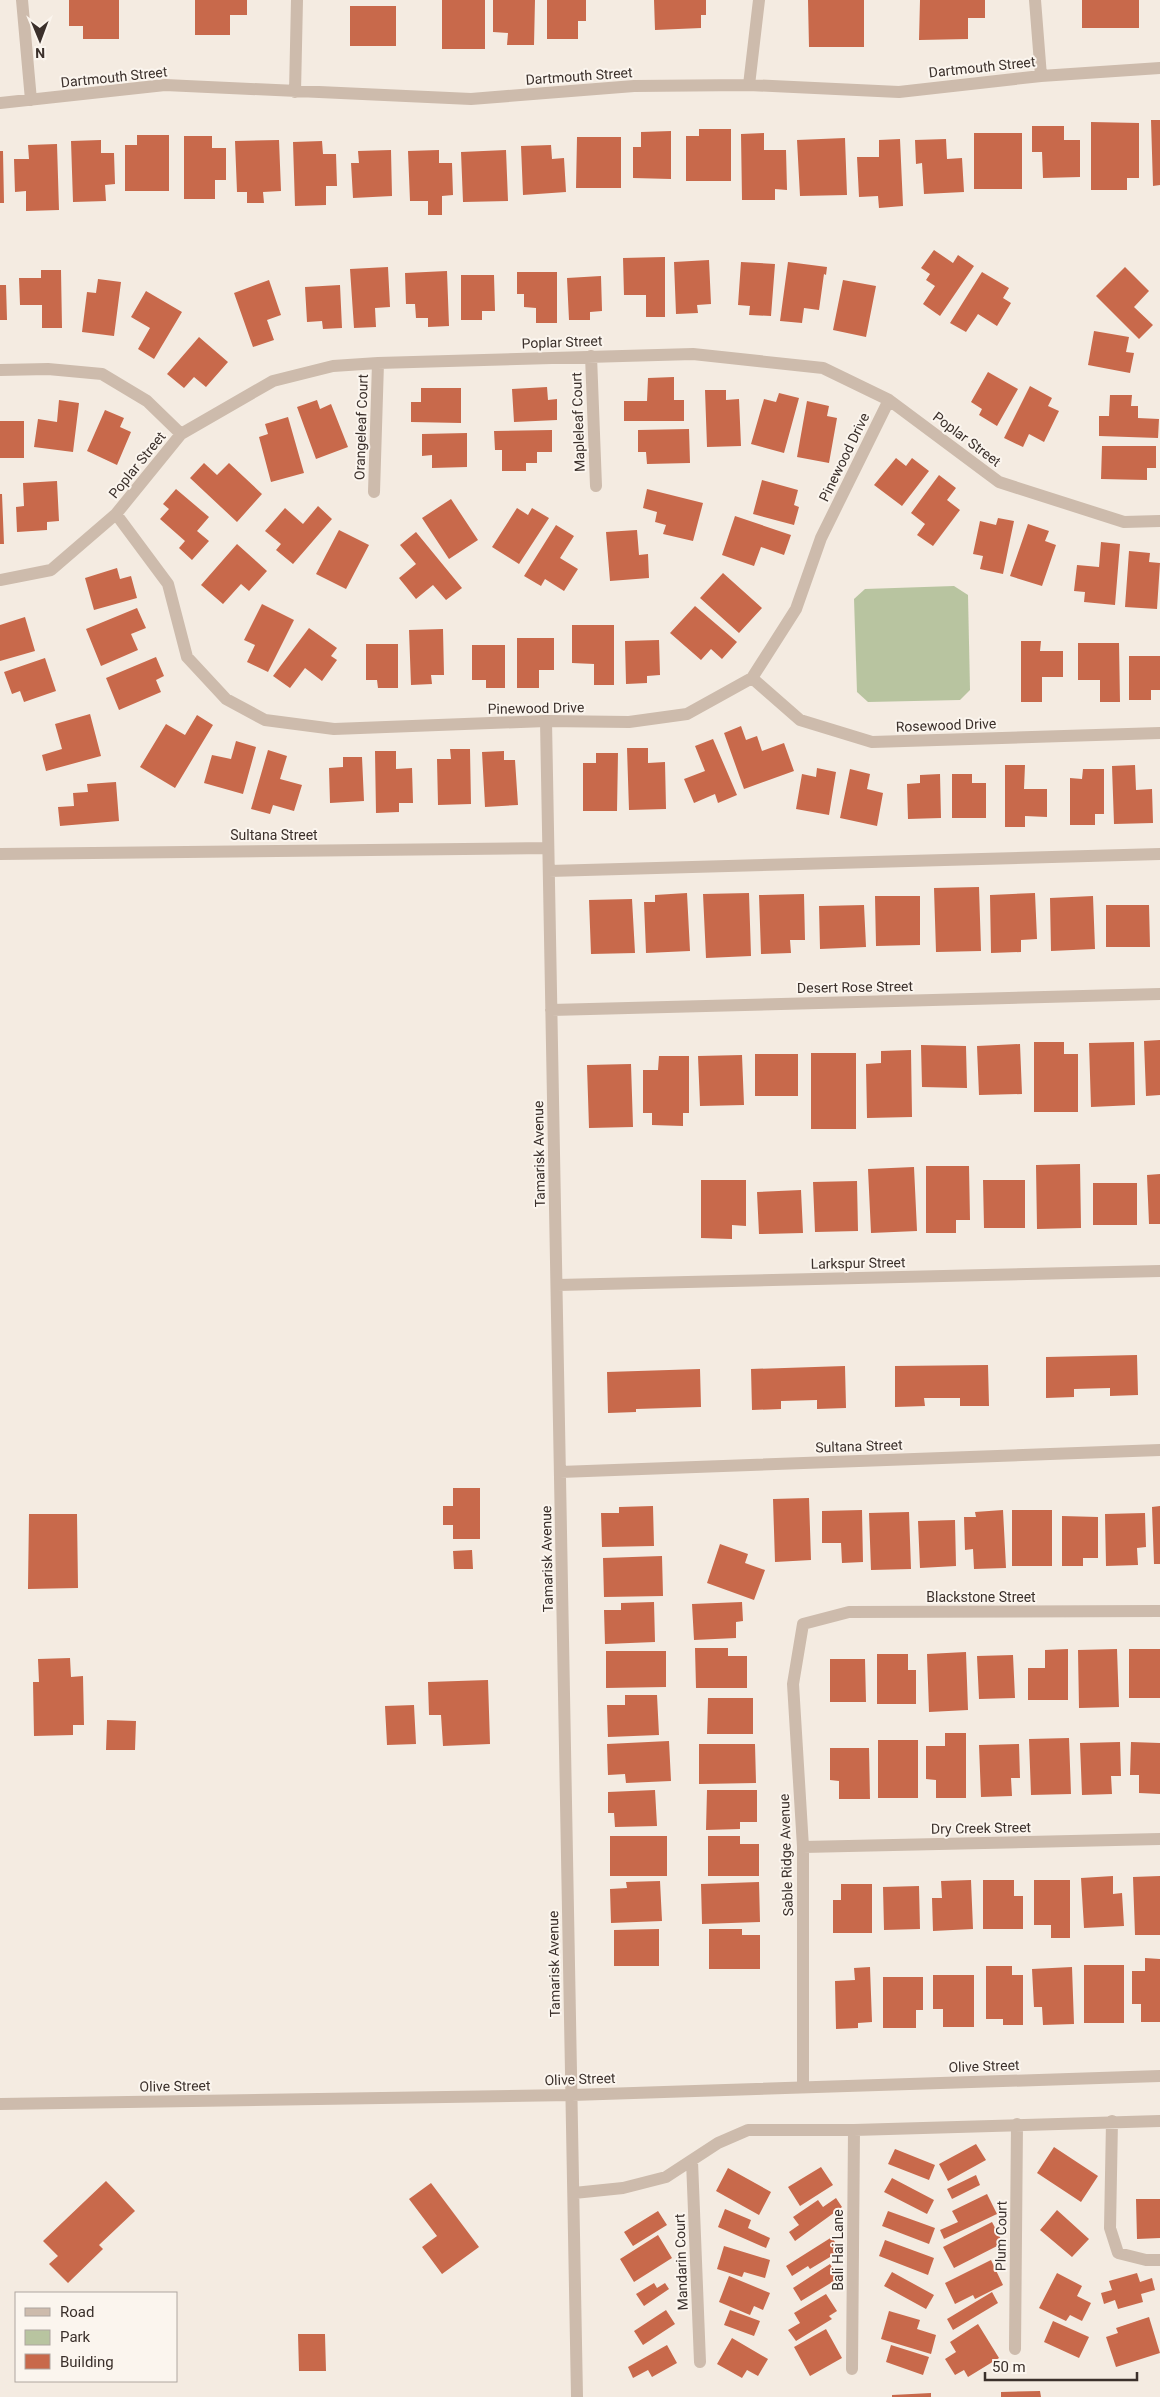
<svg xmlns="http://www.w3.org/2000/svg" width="1160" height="2397" viewBox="0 0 1160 2397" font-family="Roboto,sans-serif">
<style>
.green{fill:#b8c4a0}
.building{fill:#c8694b}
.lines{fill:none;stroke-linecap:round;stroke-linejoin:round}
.minor{stroke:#cdbbac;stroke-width:12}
.labels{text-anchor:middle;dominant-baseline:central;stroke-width:4;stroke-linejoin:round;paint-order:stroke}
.street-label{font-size:14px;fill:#3b302b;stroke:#fbf5ee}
</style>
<rect width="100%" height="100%" fill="#f4ebe1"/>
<!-- green -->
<path class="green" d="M954,586L968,595L970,690L960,700L868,702L857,692L854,599L865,589Z"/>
<!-- building -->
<path class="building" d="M69,0H119V39H83V26H69Z
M195,0H247V15H230V35H195Z
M442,0H485V49H442Z
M493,0H535L534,45H507L508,33L493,32Z
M547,0H586V21H578V39H547Z
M654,0H706V15H701V28L655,30Z
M808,0H864V47H809Z
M920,0H985V18H968V39L919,40Z
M1082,0H1139V28H1082Z
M350,6H396V46H350Z
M1151,120H1160V185L1153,186Z
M1091,122L1139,123V178H1127V190H1091Z
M1032,126H1064V140H1080V177L1043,178L1042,152H1032Z
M699,129H731V181H686V136H699Z
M671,131V179L633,178V147H641V132Z
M764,133V150H786L787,190L775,189V200H742L741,134Z
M974,133H1022V189H974Z
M137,135H169V191H125V145H137Z
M184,136H212V148H226V180H215V199H184Z
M577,137H621V188H576Z
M845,138L847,195L800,196L797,140Z
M900,139L903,206L879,208L878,196L859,197L857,157H879V140Z
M946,139L947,159L962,158L964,192L924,194L922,163L916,164L915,140Z
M101,140V153H114L115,184L105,185L106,201L73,202L71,141Z
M279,140L281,191L263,192L264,203H247V192H237L235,141Z
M322,141L323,154H336L337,186H326V205L295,206L293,142Z
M57,144L59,210L26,211V191L15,192L14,159H29L28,145Z
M551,145L552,159L564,158L566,192L523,195L521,146Z
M391,150L392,196L353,198L351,163H359L358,151Z
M439,150V163H452L453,195L442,196V215H428V201H410L408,151Z
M506,150L508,201L463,202L461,152Z
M0,151H3L4,203H0Z
M934,250L953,263L958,255L974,266L940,316L923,304L935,286L926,280L930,274L921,268Z
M665,257V317H646V295H624L623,258Z
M709,260L711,304L697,305L698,313L676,314L674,262Z
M741,262L775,264L771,316L749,315L750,306L738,305Z
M788,262L827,267L826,275L824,274L819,310L804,308L802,323L780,321Z
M388,267L390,307L375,308L376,327L354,328L350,269Z
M1125,267L1149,291L1134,307L1153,325L1139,339L1096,296Z
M41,270H61L62,328H42V305H20L19,278H41Z
M447,271L449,326L428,327V318H416L415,304H406L405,273Z
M517,272H557V323H536V308L524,307V294H517Z
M982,272L1009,288L1003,298L1011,303L997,326L978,314L966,332L950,323Z
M461,275H494L495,311H482V320H461Z
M601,276L602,311L590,312V320H569L567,278Z
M98,279L121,282L114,336L82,332L87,292L96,293Z
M269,280L281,315L267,320L274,340L253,347L234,293Z
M843,280L876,286L866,337L833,330Z
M0,285H6L7,320H0Z
M340,285L342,328L323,329L322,321L307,322L305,287Z
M146,291L182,312L154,359L138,349L150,328L131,317Z
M1094,331L1129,337L1126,352L1134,353L1130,373L1088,365Z
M199,337L228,362L206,387L194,377L184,388L167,374Z
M988,372L1018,389L997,426L979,415L982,409L971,402Z
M674,377V400H684V421H624V401H647L648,378Z
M1030,386L1052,398L1048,406L1059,411L1044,442L1029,434L1023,447L1004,438Z
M547,387L548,400L557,399V420L514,422L512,389Z
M421,388H461V423L411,422V402H421Z
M705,390H726V400L739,399L741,446L707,447Z
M779,393L799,398L784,453L751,444L764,399L776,402Z
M1110,395H1132L1131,406H1138V418L1159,419L1158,438L1099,436V416H1109Z
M59,400L79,403L73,452L34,447L38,419L57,422Z
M317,400L320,409L331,404L348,447L316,459L297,407Z
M807,401L829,406L827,416L837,418L829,463L797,457Z
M105,410L124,418L120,427L131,432L117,465L87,451Z
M288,417L304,473L271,482L259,437L268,434L265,424Z
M0,421H24V458H0Z
M689,429L690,463L647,464L646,452H638V430Z
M552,430V452H537V463H526V471H502V450H495L494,431Z
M467,433V467L432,468V455L422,456V434Z
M1102,446H1156V468H1147V480L1101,479Z
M896,458L906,466L912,458L929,471L902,506L874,485Z
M204,463L217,475L229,463L262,494L237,522L190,478Z
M939,475L956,488L947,500L960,510L933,546L917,535L925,524L911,513Z
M762,480L798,490L794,505L799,507L794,525L753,514Z
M57,481L59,521L47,522V530L17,532L16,507L24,506L23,483Z
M176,489L209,517L197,531L209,541L192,560L179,548L185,541L160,519L169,509L163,504Z
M647,489L703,503L693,541L663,534L666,525L655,522L657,512L643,508Z
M0,494H2L4,544H0Z
M451,499L478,540L449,559L422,518Z
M318,506L332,519L293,564L276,550L281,544L265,531L285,508L303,524Z
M517,508L528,515L532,508L549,518L519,564L492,547Z
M735,516L791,535L784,555L761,547L754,566L722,555Z
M998,518L1014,521L1003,574L980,569L983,556L973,554L980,521L996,525Z
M1028,524L1049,531L1045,541L1056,545L1042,586L1010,576Z
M556,525L574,536L560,558L578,569L564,591L545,579L541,586L524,576Z
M339,530L369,545L346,589L316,574Z
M637,530L639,555L648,554L649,578L610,581L606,532Z
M416,532L462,588L446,600L433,585L416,599L399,578L416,564L400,545Z
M1101,542L1120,544L1115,605L1084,602L1085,592L1074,591L1077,565L1099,567Z
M237,544L267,571L249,591L241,584L223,604L201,585Z
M1129,551L1150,553L1149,562L1160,563L1157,609L1125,607Z
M117,568L120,579L131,576L137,598L94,610L85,578Z
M723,573L762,608L739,633L700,598Z
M262,604L294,620L268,672L247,662L255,645L244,640Z
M695,606L737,642L722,659L711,649L701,660L670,633Z
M137,608L146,628L131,634L138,650L101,666L86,629Z
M25,617L35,651L0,661V625Z
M572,625H614V685H594V664L572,663Z
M309,628L337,648L331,656L337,660L322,681L305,668L290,688L273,676Z
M443,629L444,675H431L432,684L411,685L409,630Z
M517,638H554V670H539V688H517Z
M659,640L660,675L647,676V683L626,684L625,641Z
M1021,641H1041L1040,651H1063V677H1042V702H1021Z
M1078,643H1119L1120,702H1100V680H1078Z
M366,644H398V688H378L377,680H366Z
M472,645H505V688H486V680H472Z
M1129,656H1160V690H1151V700H1129Z
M156,657L164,676L156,680L161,692L119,710L106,678Z
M45,658L56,691L24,702L20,691L12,694L4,672Z
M90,714L101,756L46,771L42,755L62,749L55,724Z
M197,715L213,725L175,788L140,767L166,724L185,735Z
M741,726L746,740L757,736L762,751L784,743L794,771L744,789L724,733Z
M713,739L737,795L718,803L715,794L694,803L684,779L705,771L695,746Z
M236,741L256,747L243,794L204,783L212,755L231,759Z
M627,748H648V763L665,762L666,809L629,810Z
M450,749H470L471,804L438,805L437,759H451Z
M268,750L287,756L280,779L302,785L294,811L273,805L270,814L251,809Z
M375,751H396V769L412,768L413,803H399V812L376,813Z
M504,751V760H515L518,805L485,807L482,752Z
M596,753H618L617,811H583V763H596Z
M343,757H362L364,801L330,803L329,768L343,767Z
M1005,765H1025L1024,789H1047V817L1025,816V827H1005Z
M1135,765L1136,790L1152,789L1153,823L1114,824L1112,766Z
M817,768L836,772L829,815L796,809L802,774L816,777Z
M850,769L870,774L867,789L883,793L877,826L840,818Z
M1083,769H1104V814H1095V825H1070V778L1082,779Z
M940,774L941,818L908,819L907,784L920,783V775Z
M952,774H972V783H986V818H952Z
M116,782L119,821L60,826L58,807L74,806L73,793L88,792L87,784Z
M979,887L981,951L936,952L934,888Z
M687,893L690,951L646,953L644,902H655V895Z
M749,893L751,956L706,958L703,894Z
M1035,893L1037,939L1021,940V952L991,953L990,895Z
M804,894L805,940H790L791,953L761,954L759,895Z
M875,896H920V945L876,946Z
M1093,896L1095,949L1051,951L1050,898Z
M632,899L635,953L591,954L589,900Z
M864,905L866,947L820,949L819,906Z
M1106,905H1149L1150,947H1106Z
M1160,1040V1095L1146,1096L1144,1041Z
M1034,1042H1064V1054H1078V1112H1034Z
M1134,1042L1135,1105L1091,1107L1089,1043Z
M1020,1044L1022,1094L979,1095L977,1046Z
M921,1045L966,1046L967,1088L922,1087Z
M911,1050L912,1117L867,1118L866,1064L881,1063V1051Z
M811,1053H856V1129H811Z
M755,1054H798V1096H755Z
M742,1055L744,1105L700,1106L698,1056Z
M659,1056H689V1113H683V1126L652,1125V1113H643V1070H658Z
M631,1064L633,1127L589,1128L587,1065Z
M1080,1164L1081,1228L1037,1229L1036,1165Z
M926,1166H969L970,1220H956V1233H926Z
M914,1167L917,1231L871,1233L868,1169Z
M1160,1174V1224H1149L1147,1175Z
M701,1180H746V1226L732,1225V1239L701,1238Z
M983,1180H1025V1228H984Z
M857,1181L858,1231L815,1232L813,1182Z
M1093,1183H1137V1225H1093Z
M801,1190L803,1233L759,1234L757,1192Z
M1137,1355L1138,1395L1110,1396V1388L1074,1389V1397L1046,1398V1357Z
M988,1365L989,1406H960V1398H924L925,1406L895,1407V1366Z
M845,1366L846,1408L817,1409V1400L781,1401V1409L752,1410L751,1369Z
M700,1369L701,1407L636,1409V1412L608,1413L607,1372Z
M453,1488H480V1539H453V1525H443V1506H453Z
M809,1498L811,1560L775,1562L773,1499Z
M653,1506L654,1546L602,1547L601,1513H619V1507Z
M1160,1506V1564H1154L1152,1507Z
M862,1510L863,1562L842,1563L841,1543H822V1511Z
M1003,1510L1006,1568L974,1569L973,1549L965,1550L964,1517H976L975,1512Z
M1012,1510H1052V1566H1012Z
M909,1512L911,1569L871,1570L869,1513Z
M1145,1513L1146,1547L1137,1548L1138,1565L1106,1566L1105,1514Z
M29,1514H77L78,1588L28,1589Z
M1062,1516L1098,1517V1558H1083V1566H1062Z
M955,1520L956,1566L920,1568L918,1521Z
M720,1544L748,1554L745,1563L765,1570L754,1600L707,1583Z
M472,1550L473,1569H454L453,1551Z
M662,1556L663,1596L604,1597L603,1558Z
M654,1602L655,1642L605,1644L604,1610H621V1603Z
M742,1602L743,1621L736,1622V1638L694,1640L692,1604Z
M695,1648H728V1656H747V1688H696Z
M1068,1649V1700H1028V1668H1045V1650Z
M1117,1649L1119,1707L1079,1708L1078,1650Z
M1129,1649H1160V1698H1129Z
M606,1651H666V1687L606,1688Z
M966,1652L968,1710L929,1712L927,1654Z
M877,1654H908V1670H916V1704H877Z
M1013,1655L1015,1698L979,1699L977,1656Z
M70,1658L71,1677L83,1676L84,1725H73V1735L34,1736L33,1682H39L38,1659Z
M830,1659H865L866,1702H830Z
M488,1680L490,1744L443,1746L441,1715H429L428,1682Z
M625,1695H657L659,1735L608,1737L607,1705H625Z
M708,1698H753V1734H707Z
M414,1705L416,1744L387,1745L385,1706Z
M107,1720L136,1721L135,1750H106Z
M945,1733H966V1798H936V1780L926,1779V1746H945Z
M1069,1738L1071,1794L1031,1795L1029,1739Z
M878,1740H918V1798H878Z
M669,1741L671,1781L626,1783L625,1774L608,1775L607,1744Z
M1120,1742L1121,1776H1111L1112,1794L1082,1795L1080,1743Z
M1131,1742L1160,1743V1794L1139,1793V1775H1130Z
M699,1744H755L756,1783L699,1784Z
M1019,1744L1020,1778H1011L1012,1796L981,1797L979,1745Z
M830,1748H869L870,1799H839V1781L830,1780Z
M655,1790L657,1826L615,1827L614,1813H608V1792Z
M707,1790H757V1822H740V1829L706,1830Z
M610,1836H667V1876H610Z
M708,1836H740V1844H759V1876H708Z
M1113,1876V1894L1122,1893L1124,1926L1084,1928L1081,1878Z
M1160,1876V1935H1135L1133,1877Z
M971,1880L973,1929L933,1931L932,1898H942L941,1881Z
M983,1880H1014V1896H1023V1929H983Z
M1034,1880H1070V1938H1051V1925H1034Z
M660,1881L662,1921L611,1923L610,1889L627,1888L626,1882Z
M759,1882L760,1922L702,1924L701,1884Z
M841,1884H872V1933H833V1900H841Z
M919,1886L920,1929L884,1930L883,1887Z
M659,1929V1966H614V1930Z
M709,1929H742V1935H760V1969H709Z
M1145,1958L1160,1959V2022H1141V2004H1132V1971H1145Z
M1084,1965H1124V2023H1084Z
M986,1966H1012V1975H1023V2025H1003V2019H986Z
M870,1967L872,2022L858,2023V2028L836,2029L835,1981L855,1980L854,1968Z
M1072,1967L1074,2024L1043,2025L1042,2007H1034L1032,1969Z
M933,1975H974V2027H943V2009H933Z
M883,1977H923V2010H916V2028H883Z
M976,2144L986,2160L948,2181L939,2164Z
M1054,2147L1098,2176L1081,2202L1037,2173Z
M895,2149L935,2165L929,2180L888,2164Z
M821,2167L833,2185L800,2206L788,2187Z
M728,2168L771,2192L759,2215L716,2191Z
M976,2175L980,2185L952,2199L947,2189Z
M892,2178L934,2200L927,2214L884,2192Z
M106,2181L135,2211L99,2245L103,2249L68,2283L49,2264L58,2256L43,2241Z
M431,2183L479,2247L442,2274L422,2247L437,2236L409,2199Z
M987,2194L997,2214L944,2239L940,2230L958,2222L952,2211Z
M836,2198L842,2207L795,2241L789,2232L799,2225L793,2217L818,2200L823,2207Z
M1136,2199H1160V2238L1137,2239Z
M725,2209L751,2220L748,2228L770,2238L766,2248L718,2227Z
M1057,2210L1089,2239L1072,2257L1040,2230Z
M658,2211L667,2225L633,2246L624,2232Z
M888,2211L935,2228L929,2244L882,2226Z
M992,2222L1003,2243L954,2268L943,2247Z
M658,2235L672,2258L634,2282L620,2259Z
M832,2237L840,2251L810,2269L808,2266L792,2276L786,2266Z
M885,2240L934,2258L928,2275L879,2256Z
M724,2246L770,2260L765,2278L744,2272L742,2277L717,2269Z
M991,2260L1003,2285L975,2299L973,2295L955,2304L945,2283Z
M830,2264L839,2278L801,2301L793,2288Z
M892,2272L934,2295L926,2309L884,2286Z
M1057,2273L1082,2286L1077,2296L1091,2303L1082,2321L1070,2315L1066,2321L1039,2308Z
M1137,2273L1140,2282L1152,2278L1155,2290L1141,2294L1143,2302L1118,2309L1115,2300L1104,2304L1101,2293L1112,2290L1109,2281Z
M729,2276L770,2293L763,2310L754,2306L750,2315L719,2302Z
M654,2283L657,2288L665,2283L669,2289L644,2306L636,2294Z
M992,2292L998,2303L953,2330L947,2319Z
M826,2294L837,2311L829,2316L832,2319L796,2341L788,2330L800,2323L794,2313Z
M666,2310L675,2324L643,2345L634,2331Z
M730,2310L760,2321L754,2336L724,2325Z
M889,2311L920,2320L917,2329L936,2335L931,2354L881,2339Z
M1149,2317L1160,2353L1116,2367L1106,2337L1118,2333L1116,2328Z
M1053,2321L1089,2337L1079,2358L1044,2342Z
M978,2324L999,2358L968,2377L964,2370L955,2375L945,2359L956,2352L950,2342Z
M826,2329L842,2358L810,2376L794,2347Z
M298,2334H325L326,2371H299Z
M732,2338L768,2359L758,2376L747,2370L742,2378L717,2364Z
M667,2345L677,2363L652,2377L648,2370L633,2378L628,2367Z
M891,2345L929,2357L923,2375L886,2362Z
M1040,2391L1041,2397H1001V2392Z
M931,2393V2397H892V2395Z"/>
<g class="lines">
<!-- minor -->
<path class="minor" d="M22,0L31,100
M1035,0L1041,76
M749,85L759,0
M295,92L297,0
M0,103L165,85L471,99L634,86L749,85L899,92L1041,76L1160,68
M591,356L596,486
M0,370L48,369L102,374L147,401L181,434
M374,492L378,363
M116,514L168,584L187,657L226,699L265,720L334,729L546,721L629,722L687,714L752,678L796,609L821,538L889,400
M0,580L51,570L116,514L181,434L273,381L333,366L378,363L693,354L823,368L889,400L999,482L1124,522L1160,521
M752,678L800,720L872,742L1160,733
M546,721L577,2397
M0,854L548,848
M549,871L1160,854
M551,1010L1160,994
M557,1285L1160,1271
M560,1472L1160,1450
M803,1847L1160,1839
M803,2086V1847L793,1684L803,1624L849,1612L1160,1611
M0,2104L572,2095L1160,2076
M1112,2121L1110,2228L1118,2253L1146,2260H1160
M692,2161L700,2362
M574,2193L623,2188L666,2177L718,2143L748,2130H854L1160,2121
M1015,2349L1017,2124
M852,2369L854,2130"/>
</g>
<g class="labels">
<!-- street labels -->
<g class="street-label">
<text transform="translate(982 67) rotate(-6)">Dartmouth Street</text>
<text transform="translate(579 76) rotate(-4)">Dartmouth Street</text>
<text transform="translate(114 77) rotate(-6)">Dartmouth Street</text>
<text transform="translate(562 342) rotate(-2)">Poplar Street</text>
<text transform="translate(578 422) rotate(-92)">Mapleleaf Court</text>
<text transform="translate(361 427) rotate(-88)">Orangeleaf Court</text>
<text transform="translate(967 439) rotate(37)">Poplar Street</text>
<text transform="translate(844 457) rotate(-64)">Pinewood Drive</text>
<text transform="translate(137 465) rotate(-51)">Poplar Street</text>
<text transform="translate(536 708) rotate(-1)">Pinewood Drive</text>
<text transform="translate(946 725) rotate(-2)">Rosewood Drive</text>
<text x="274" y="835">Sultana Street</text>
<text transform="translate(855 987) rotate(-1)">Desert Rose Street</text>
<text transform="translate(539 1154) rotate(-91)">Tamarisk Avenue</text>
<text transform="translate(858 1263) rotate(-1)">Larkspur Street</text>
<text transform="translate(859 1446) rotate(-2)">Sultana Street</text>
<text transform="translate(547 1559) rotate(-91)">Tamarisk Avenue</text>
<text x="981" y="1597">Blackstone Street</text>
<text transform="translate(981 1828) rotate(-1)">Dry Creek Street</text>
<text transform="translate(786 1855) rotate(-92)">Sable Ridge Avenue</text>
<text transform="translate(554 1964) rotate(-91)">Tamarisk Avenue</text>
<text transform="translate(984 2066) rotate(-2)">Olive Street</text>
<text transform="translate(580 2079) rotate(-2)">Olive Street</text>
<text transform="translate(175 2086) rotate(-1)">Olive Street</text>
<text transform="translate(1001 2236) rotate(-89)">Plum Court</text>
<text transform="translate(838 2250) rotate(-90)">Bali Hai Lane</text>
<text transform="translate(681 2262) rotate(-92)">Mandarin Court</text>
</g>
</g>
<!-- legend -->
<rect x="15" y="2292" width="162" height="90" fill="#fbf5ee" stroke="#aea6a0"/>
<rect x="25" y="2308" width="25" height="8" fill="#cdbbac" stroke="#aea6a0"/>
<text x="60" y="2317" font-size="15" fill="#3b302b">Road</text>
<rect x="25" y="2330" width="25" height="15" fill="#b8c4a0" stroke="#aea6a0"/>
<text x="60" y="2342" font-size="15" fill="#3b302b">Park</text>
<rect x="25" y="2354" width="25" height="15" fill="#c8694b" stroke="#aea6a0"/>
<text x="60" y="2367" font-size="15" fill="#3b302b">Building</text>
<!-- north arrow -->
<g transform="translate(40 40) rotate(179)" stroke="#fbf5ee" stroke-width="4" paint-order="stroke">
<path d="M0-4L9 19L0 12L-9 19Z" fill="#3b302b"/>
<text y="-8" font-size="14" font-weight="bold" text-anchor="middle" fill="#3b302b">N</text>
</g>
<!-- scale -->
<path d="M985 2372v8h152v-8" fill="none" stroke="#3b302b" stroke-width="2.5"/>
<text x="992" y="2372" font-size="15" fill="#3b302b" stroke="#fbf5ee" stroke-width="4" paint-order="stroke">50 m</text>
</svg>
